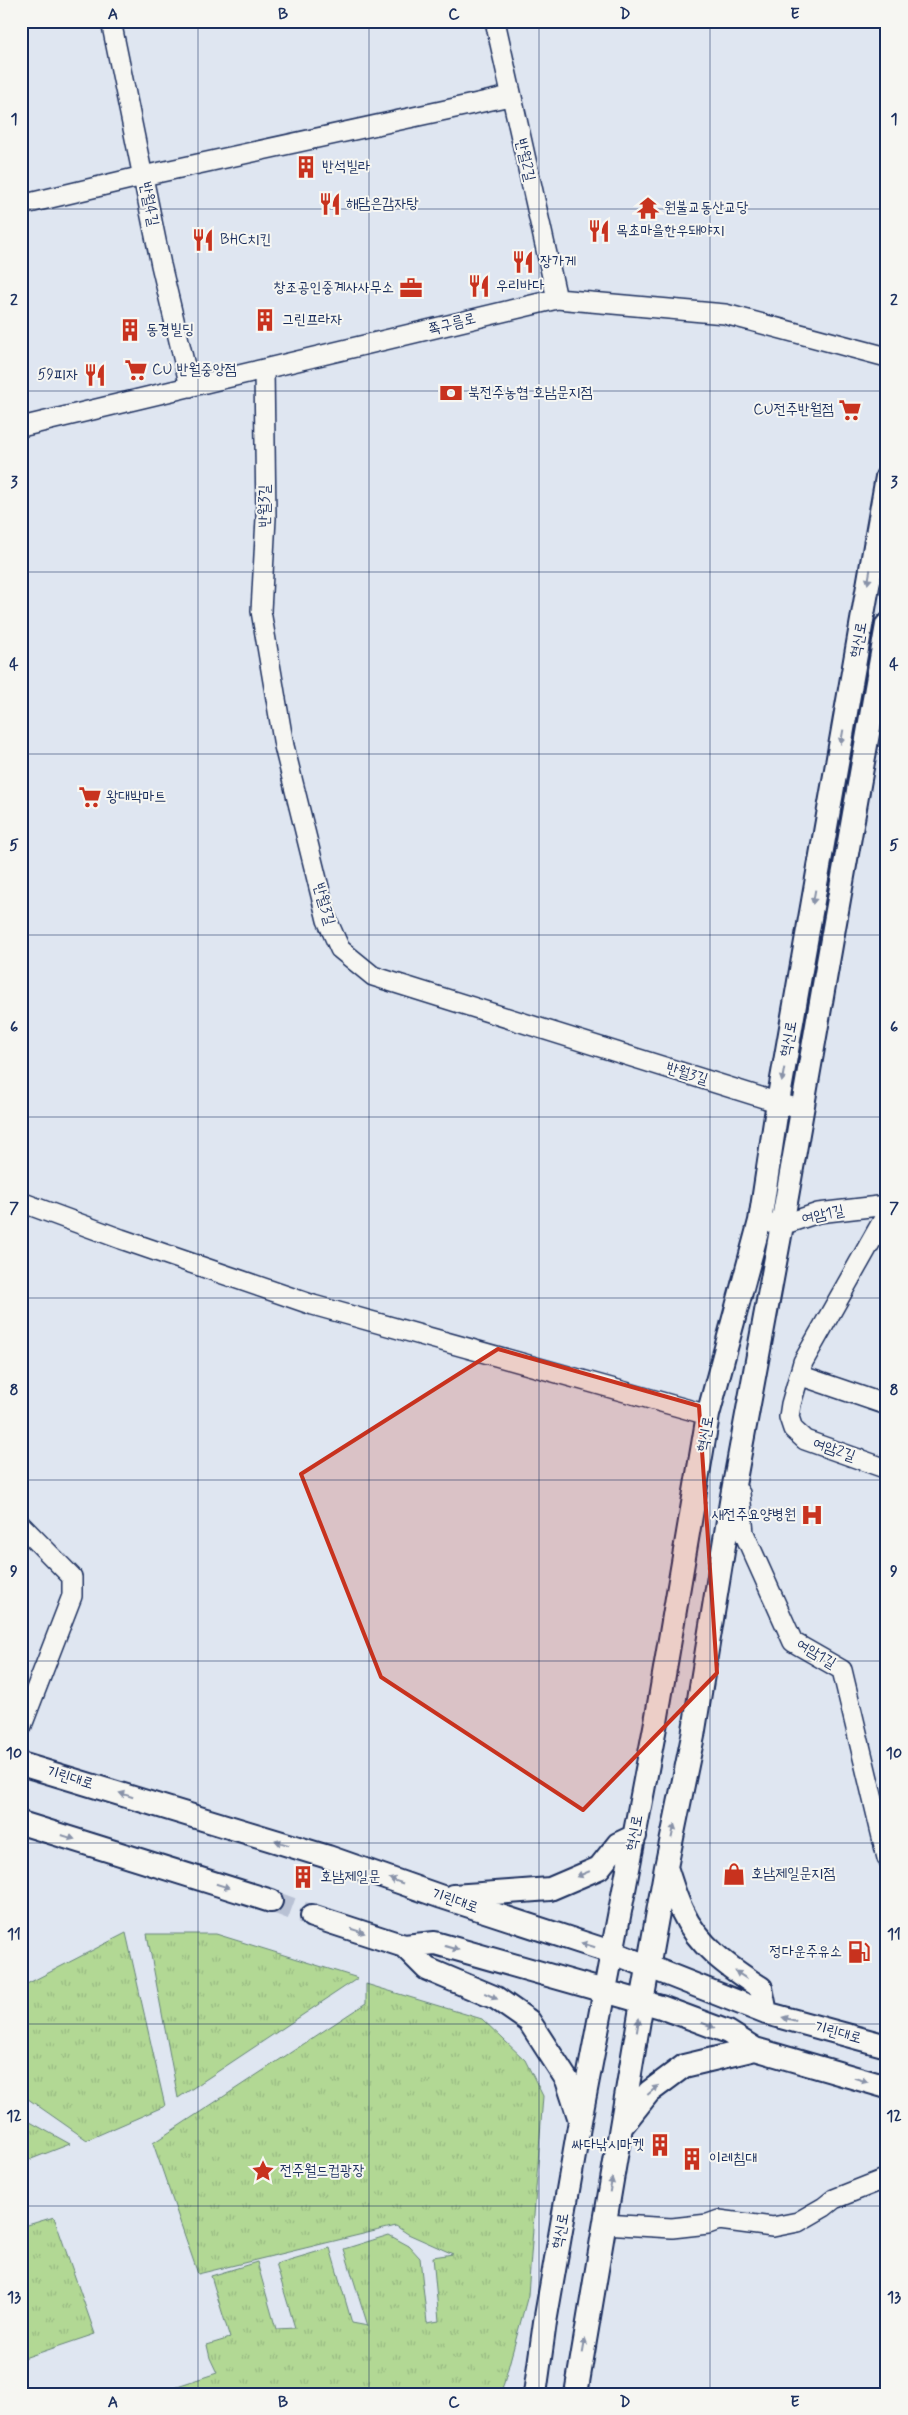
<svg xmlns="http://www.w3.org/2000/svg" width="908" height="2415" viewBox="0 0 908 2415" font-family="Mynerve,'Poor Story',sans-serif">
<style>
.grass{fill:url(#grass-tufts);stroke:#668479}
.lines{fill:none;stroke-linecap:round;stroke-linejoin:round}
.tertiary-tunnel{stroke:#b8c1d4;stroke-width:22;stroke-dasharray:22 11;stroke-linecap:butt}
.minor-casing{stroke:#1b2f5e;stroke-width:22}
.tertiary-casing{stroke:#1b2f5e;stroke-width:26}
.minor{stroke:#f6f6f2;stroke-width:19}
.tertiary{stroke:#f6f6f2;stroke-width:22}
.oneway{fill:#8892a8}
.marked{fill:#c8321e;fill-opacity:0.2;stroke:#c8321e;stroke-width:4;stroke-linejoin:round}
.grid{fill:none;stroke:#1b2f5e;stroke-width:1;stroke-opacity:0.55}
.labels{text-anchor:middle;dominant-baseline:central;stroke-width:4;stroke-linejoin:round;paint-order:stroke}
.street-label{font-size:15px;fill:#1b2f5e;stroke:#f6f6f2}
.poi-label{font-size:15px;fill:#1b2f5e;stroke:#f6f6f2;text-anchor:start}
.neatline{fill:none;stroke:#1b2f5e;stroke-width:2}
.grid-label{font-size:16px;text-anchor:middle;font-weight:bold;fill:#1b2f5e}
</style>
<defs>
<pattern id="grass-tufts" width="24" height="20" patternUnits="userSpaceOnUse" patternTransform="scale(1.25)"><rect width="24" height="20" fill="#b2d894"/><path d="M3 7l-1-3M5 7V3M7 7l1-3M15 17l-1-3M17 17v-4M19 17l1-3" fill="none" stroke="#98ba82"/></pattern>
</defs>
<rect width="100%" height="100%" fill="#dfe6f1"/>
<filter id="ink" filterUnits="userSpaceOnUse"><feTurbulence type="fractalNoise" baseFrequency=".02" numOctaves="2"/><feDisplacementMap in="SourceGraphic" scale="10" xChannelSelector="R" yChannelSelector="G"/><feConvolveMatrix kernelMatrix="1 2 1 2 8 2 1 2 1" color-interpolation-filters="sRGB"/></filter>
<g filter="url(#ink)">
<!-- grass -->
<path class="grass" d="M126,1933L165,2106L87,2140L21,2094V1987Z
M147,1934H216L358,1978L178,2098Z
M366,1984L482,2019L525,2060L543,2096L528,2295L501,2394H153L217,2373L210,2358L207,2345L230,2338L211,2276L257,2262L276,2329L295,2328L276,2264L330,2248L352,2323L368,2326L344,2249L389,2235L409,2246L420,2258L427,2323L439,2321L433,2257L453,2254L408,2234L396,2226L198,2274L153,2143L366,2003Z
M21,2117L70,2144L21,2163Z
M54,2217L95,2334L21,2359V2227Z"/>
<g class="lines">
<!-- tertiary-tunnel -->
<path class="tertiary-tunnel" d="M271,1901L312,1916"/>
<defs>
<path id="minor" d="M111,21L161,265L190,387
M495,21L557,299
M21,205L143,176L510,96
M264,370L266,518L261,611L284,746L327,920L340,949L373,976L802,1110
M21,427L557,299L725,314L887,357
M21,1202L121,1239L313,1305L708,1415
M887,1213L803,1362L791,1404L789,1417L793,1429L805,1440L887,1469
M771,1223L782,1225L818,1213L887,1205
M799,1375L887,1405
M732,1496L740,1493L744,1533L793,1642L842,1670L887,1858
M21,1525L72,1577V1596L21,1728
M604,2224L672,2228L708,2224L719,2220L773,2227L798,2222L824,2207L834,2199L887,2178"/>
<path id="tertiary" d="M21,1764L328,1857L442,1897L614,1953L766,2013L887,2046
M21,1823L271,1901
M666,1867C671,1882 675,1897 682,1911C698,1946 730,1968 761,1988L766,2013
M453,1896L550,1889L599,1868L618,1844L635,1836
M312,1916L404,1946L435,1943L661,2007L728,2032L755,2049L887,2087
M404,1946L427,1969L496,1998L529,2021L567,2080L580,2120
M622,2126L649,2092L684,2066L755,2049
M535,2394L545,2322L580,2121L656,1722L708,1415L760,1221L778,1102L887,477
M576,2394L642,2002L666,1867L693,1736L732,1496L782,1225L887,625"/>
</defs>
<!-- minor casing -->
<use href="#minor" class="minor-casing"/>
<!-- tertiary casing -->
<use href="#tertiary" class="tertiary-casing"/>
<!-- minor -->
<use href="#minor" class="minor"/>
<!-- tertiary -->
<use href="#tertiary" class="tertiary"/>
</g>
<!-- one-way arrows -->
<defs><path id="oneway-solid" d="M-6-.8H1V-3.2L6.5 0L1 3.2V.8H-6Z" transform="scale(1.25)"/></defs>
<g class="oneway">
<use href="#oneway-solid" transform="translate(869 577) rotate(100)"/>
<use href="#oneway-solid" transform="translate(842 737) rotate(100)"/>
<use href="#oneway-solid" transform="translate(814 897) rotate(100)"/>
<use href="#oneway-solid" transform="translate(783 1075) rotate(100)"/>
<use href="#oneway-solid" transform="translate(126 1795) rotate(-163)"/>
<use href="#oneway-solid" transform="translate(673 1831) rotate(-78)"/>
<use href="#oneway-solid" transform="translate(68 1837) rotate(17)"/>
<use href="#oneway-solid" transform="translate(282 1843) rotate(-163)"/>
<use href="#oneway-solid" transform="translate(583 1874) rotate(157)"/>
<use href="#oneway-solid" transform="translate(396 1881) rotate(-161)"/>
<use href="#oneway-solid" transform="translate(223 1886) rotate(17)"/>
<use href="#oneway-solid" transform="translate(358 1931) rotate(18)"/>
<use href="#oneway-solid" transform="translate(588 1945) rotate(-163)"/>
<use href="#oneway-solid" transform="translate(452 1948) rotate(16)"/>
<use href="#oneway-solid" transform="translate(741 1975) rotate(-147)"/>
<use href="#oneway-solid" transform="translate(491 1996) rotate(25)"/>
<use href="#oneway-solid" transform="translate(789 2019) rotate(-165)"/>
<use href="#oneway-solid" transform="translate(638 2025) rotate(-81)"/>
<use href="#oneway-solid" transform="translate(708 2025) rotate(21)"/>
<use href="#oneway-solid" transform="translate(861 2080) rotate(17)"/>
<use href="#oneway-solid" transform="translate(653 2090) rotate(-41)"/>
<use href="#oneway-solid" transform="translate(611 2185) rotate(-80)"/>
<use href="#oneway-solid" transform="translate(584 2346) rotate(-80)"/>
</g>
</g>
<!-- marked area -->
<path class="marked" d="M498,1349L699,1406L717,1673L583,1810L381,1677L301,1474Z"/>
<!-- grid -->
<path class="grid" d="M198,21V2394M369,21V2394M539,21V2394M710,21V2394M21,209H887M21,391H887M21,572H887M21,754H887M21,935H887M21,1117H887M21,1298H887M21,1480H887M21,1661H887M21,1843H887M21,2024H887M21,2206H887"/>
<!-- icons -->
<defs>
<symbol id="building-bare" viewBox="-9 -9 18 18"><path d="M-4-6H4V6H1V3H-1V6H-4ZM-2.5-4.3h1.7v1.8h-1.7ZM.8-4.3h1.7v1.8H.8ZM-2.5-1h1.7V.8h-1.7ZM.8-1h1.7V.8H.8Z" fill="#c8321e" stroke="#f6f6f2" stroke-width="2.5" paint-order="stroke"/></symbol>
<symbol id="restaurant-bare" viewBox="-9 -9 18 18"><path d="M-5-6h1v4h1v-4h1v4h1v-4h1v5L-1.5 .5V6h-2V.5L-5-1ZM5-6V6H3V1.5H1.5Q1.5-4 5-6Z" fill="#c8321e" stroke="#f6f6f2" stroke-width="2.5" paint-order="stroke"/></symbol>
<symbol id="temple-bare" viewBox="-9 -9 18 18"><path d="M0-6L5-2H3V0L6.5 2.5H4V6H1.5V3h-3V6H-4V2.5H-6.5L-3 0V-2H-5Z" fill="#c8321e" stroke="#f6f6f2" stroke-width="2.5" paint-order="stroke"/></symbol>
<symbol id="office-bare" viewBox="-9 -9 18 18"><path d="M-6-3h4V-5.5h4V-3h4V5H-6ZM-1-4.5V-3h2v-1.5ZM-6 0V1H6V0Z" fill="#c8321e" stroke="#f6f6f2" stroke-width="2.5" paint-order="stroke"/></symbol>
<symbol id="supermarket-bare" viewBox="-9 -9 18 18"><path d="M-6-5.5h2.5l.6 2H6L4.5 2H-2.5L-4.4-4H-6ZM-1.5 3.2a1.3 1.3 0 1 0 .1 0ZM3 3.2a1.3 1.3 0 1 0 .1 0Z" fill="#c8321e" stroke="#f6f6f2" stroke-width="2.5" paint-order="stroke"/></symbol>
<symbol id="bank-bare" viewBox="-9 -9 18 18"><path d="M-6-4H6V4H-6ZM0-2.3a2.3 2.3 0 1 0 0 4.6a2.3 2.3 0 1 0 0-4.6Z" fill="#c8321e" stroke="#f6f6f2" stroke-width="2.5" paint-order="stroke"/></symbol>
<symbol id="hospital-bare" viewBox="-9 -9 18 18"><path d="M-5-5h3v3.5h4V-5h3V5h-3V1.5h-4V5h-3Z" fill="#c8321e" stroke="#f6f6f2" stroke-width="2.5" paint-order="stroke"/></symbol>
<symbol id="shop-bare" viewBox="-9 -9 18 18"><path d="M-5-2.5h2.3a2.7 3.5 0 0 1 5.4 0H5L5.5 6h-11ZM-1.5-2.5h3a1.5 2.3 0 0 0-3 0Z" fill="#c8321e" stroke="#f6f6f2" stroke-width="2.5" paint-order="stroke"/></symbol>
<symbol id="fuel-bare" viewBox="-9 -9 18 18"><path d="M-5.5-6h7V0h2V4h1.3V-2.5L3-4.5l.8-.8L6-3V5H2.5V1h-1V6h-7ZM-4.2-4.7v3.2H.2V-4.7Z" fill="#c8321e" stroke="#f6f6f2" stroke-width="2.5" paint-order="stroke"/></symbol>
<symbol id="sight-bare" viewBox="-9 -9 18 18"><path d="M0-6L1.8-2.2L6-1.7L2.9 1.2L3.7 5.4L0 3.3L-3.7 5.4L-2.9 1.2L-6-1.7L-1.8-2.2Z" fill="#c8321e" stroke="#f6f6f2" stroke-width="2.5" paint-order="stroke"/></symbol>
</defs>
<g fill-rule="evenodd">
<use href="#building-bare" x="290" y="151" width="32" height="32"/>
<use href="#restaurant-bare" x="314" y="188" width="32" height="32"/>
<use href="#temple-bare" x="632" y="192" width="32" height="32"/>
<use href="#restaurant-bare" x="583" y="215" width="32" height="32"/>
<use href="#restaurant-bare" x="187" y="224" width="32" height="32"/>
<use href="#restaurant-bare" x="507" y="246" width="32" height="32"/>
<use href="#restaurant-bare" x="463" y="270" width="32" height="32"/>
<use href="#office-bare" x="395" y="272" width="32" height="32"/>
<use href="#building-bare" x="249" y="304" width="32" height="32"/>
<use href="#building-bare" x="114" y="314" width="32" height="32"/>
<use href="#supermarket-bare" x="120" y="354" width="32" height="32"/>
<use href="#restaurant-bare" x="79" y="359" width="32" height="32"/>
<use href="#bank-bare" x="435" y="377" width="32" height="32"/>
<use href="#supermarket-bare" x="834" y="394" width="32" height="32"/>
<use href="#supermarket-bare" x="74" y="781" width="32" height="32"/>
<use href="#hospital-bare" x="796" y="1499" width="32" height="32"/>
<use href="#shop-bare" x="718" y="1858" width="32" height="32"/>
<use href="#building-bare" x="287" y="1861" width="32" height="32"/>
<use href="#fuel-bare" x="843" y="1936" width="32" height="32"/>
<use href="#building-bare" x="644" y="2129" width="32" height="32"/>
<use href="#building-bare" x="676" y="2143" width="32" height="32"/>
<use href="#sight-bare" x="247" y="2155" width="32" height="32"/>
</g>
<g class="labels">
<!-- street labels -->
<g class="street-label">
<text transform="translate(525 160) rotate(77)">반월2길</text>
<text transform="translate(149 204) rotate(79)">반월4길</text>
<text transform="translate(452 324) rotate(-14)">쪽구름로</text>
<text transform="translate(265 506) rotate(-90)">반월3길</text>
<text transform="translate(859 640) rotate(-80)">혁신로</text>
<text transform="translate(324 904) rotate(74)">반월3길</text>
<text transform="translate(789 1039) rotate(-80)">혁신로</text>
<text transform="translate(687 1074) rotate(17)">반월3길</text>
<text transform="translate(823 1215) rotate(-12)">여암1길</text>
<text transform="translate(706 1434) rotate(-80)">혁신로</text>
<text transform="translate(834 1450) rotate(19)">여암2길</text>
<text transform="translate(816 1654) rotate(31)">여암1길</text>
<text transform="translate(70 1778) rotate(17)">기린대로</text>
<text transform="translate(635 1833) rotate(-80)">혁신로</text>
<text transform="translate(455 1901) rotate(19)">기린대로</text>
<text transform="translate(838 2033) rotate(15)">기린대로</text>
<text transform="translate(561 2231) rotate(-80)">혁신로</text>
</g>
<!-- poi labels -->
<g class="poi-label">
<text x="322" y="167">반석빌라</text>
<text x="346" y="204">해담은감자탕</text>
<text x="664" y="208">원불교동산교당</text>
<text x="616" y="231">목초마을한우돼야지</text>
<text x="220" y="240">BHC치킨</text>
<text x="540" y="262">장가게</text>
<text x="496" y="286">우리바다</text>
<text x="394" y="288" text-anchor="end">창조공인중계사사무소</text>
<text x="282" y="320">그린프라자</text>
<text x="146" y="330">동경빌딩</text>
<text x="152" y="370">CU 반월중앙점</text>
<text x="78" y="375" text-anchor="end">59피자</text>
<text x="468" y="393">북전주농협 호남문지점</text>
<text x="834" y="410" text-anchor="end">CU전주반월점</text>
<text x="106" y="797">왕대박마트</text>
<text x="796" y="1515" text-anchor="end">새전주요양병원</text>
<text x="751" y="1874">호남제일문지점</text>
<text x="320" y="1877">호남제일문</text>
<text x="842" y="1952" text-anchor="end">정다운주유소</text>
<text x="644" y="2145" text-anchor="end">싸다낚시마켓</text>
<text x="709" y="2159">이레침대</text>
<text x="280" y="2171">전주월드컵광장</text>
</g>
</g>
<!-- margin -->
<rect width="908" height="2415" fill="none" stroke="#f6f6f2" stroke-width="55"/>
<rect x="28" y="28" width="852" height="2360" class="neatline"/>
<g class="grid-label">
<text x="113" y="19">A</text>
<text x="283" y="19">B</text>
<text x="454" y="19">C</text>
<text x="625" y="19">D</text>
<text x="795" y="19">E</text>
<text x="14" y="124">1</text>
<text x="894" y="124">1</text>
<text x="14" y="305">2</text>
<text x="894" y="305">2</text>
<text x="14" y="487">3</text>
<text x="894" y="487">3</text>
<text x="14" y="669">4</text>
<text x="894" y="669">4</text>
<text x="14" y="850">5</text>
<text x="894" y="850">5</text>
<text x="14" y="1032">6</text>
<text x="894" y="1032">6</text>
<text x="14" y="1213">7</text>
<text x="894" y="1213">7</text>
<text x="14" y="1395">8</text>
<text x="894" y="1395">8</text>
<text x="14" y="1576">9</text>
<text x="894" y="1576">9</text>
<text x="14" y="1758">10</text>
<text x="894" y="1758">10</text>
<text x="14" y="1939">11</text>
<text x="894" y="1939">11</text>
<text x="14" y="2121">12</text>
<text x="894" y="2121">12</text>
<text x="14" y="2302">13</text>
<text x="894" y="2302">13</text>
<text x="113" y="2407">A</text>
<text x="283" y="2407">B</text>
<text x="454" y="2407">C</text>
<text x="625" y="2407">D</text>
<text x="795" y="2407">E</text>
</g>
</svg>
